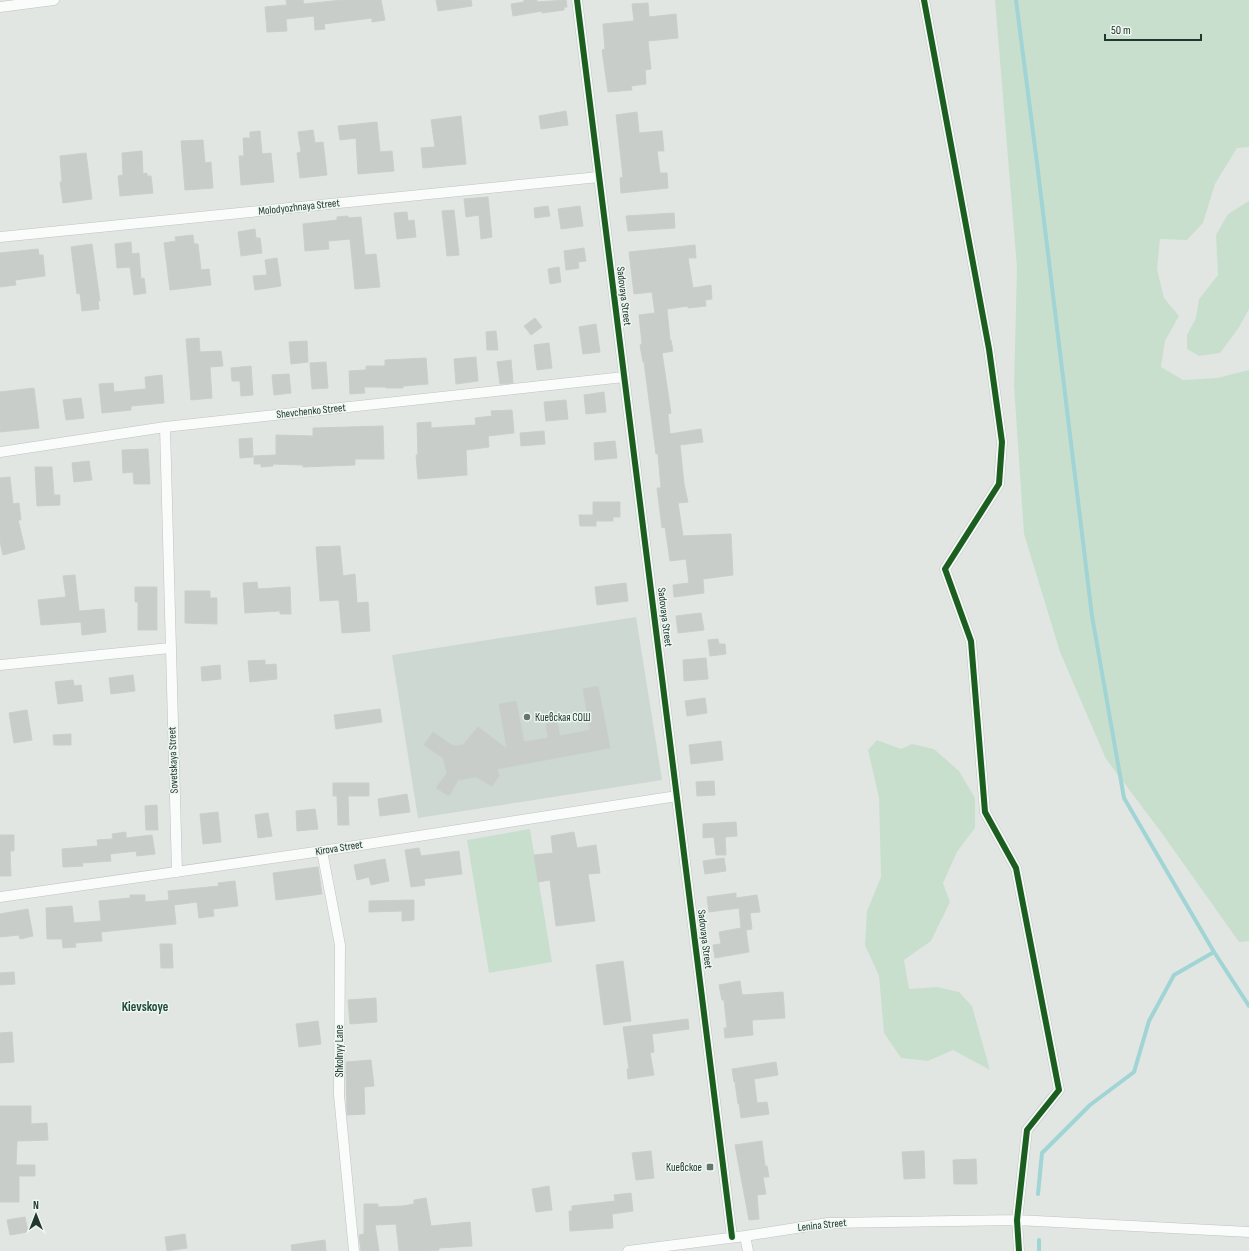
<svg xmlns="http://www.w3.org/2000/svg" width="1249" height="1251" viewBox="0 0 1249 1251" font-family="'Sofia Sans Condensed',sans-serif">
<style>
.built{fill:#ced8d2}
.green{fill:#c9dfce}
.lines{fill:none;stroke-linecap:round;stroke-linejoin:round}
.stream{stroke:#a1d4d4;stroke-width:4}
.building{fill:#c8cdca;stroke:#c9cfcc}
.minor-casing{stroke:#bec3c0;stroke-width:11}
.minor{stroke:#fafbfb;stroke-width:10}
.cycleway-casing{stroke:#eef6f1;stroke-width:8}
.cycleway{stroke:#1b5e20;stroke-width:6}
.poi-dot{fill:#64756d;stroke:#eef6f1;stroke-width:1.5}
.labels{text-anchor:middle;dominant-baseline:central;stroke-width:3;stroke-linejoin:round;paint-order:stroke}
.street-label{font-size:11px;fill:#20382e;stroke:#eef6f1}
.poi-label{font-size:11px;fill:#20382e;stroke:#eef6f1;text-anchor:start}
.quarter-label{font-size:13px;font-weight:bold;fill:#1d4939;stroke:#eef6f1}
</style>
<rect width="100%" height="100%" fill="#e1e6e3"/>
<!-- built -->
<path class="built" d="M636,617L662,780L418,818L392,655Z"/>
<!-- green -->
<path class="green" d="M995,0H1249V147L1237,148L1215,184L1203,223L1187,240L1160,239L1157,269L1164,298L1179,316L1165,341L1161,367L1183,380L1217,378L1249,370V941L1239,942L1161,832L1106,759L1060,652L1024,534L1014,386L1017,268Z
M1249,201V309L1238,329L1220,353L1199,356L1187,349V335L1196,318L1199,299L1218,275L1216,235L1228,214Z
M877,740L901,749L912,744L934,749L959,771L975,798V828L957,852L943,883L950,902L931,941L904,960L909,989L937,987L959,992L972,1006L990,1070L953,1050L928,1061L901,1058L884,1033L879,976L865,945L867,911L881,877L879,798L868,750Z
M530,829L552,962L489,973L467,840Z"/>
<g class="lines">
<!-- stream -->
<path class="stream" d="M1016,0L1037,163L1092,616L1124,798L1214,952
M1038,1194L1042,1153L1090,1105L1134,1072L1149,1021L1174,975L1214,952L1249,1006
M1039,1251V1240"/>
</g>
<!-- building -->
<path class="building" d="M286,0H303L304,4L342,0H381L385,20L372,22V18L324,24L325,29L315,30L314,16L286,19L287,31L267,32L265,7L287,5Z
M436,0H471L472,6L438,11Z
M524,0H537V2L566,0L567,7H564V10L542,13V11L513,16L511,4L524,2Z
M648,3L649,17L676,14L678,38L648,41L651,69L645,70L646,84L631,86L632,90L608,92L602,50L605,49L603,24L634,21L632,4Z
M566,111L568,125L541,129L539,116Z
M637,112L639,133L662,131L664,151H657L660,173H667L668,188L621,193L620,178L623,177L616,115Z
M461,116L466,164L423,168L421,148L435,147L431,120Z
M377,122L380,152L392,151L394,171L358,174L356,138L340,140L338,126Z
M313,130L315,143L323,142L327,175L300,178L297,153L301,152L298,132Z
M260,131L262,154L271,153L274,182L241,185L239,156H244L243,138H250V132Z
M203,140L205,163L211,162L213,188L185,190L181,141Z
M142,151L143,174L147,173V176H151L153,193L120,196L118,176L123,175L122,153Z
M86,153L92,199L63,203L60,182H62L60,156Z
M488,197L492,237L481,239L479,215L466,217L464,199Z
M548,206L550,216L535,218L534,208Z
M580,206L583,226L561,229L558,209Z
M454,210L459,255L447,256L442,211Z
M407,212L408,221L414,220L416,237L397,239L394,213Z
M674,213L675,228L628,231L626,216Z
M348,216V218L361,217L365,255L376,254L380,287L355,289L350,239L328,241L329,249L305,251L303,224L337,220V217Z
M255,229L256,238H260L262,253L241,256L238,232Z
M193,235L194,244H198L201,270L209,269L211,285L170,290L164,243L176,241L175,237Z
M131,242L132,254L139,253L141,279L144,278L146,293L134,295L130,267L117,268L115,244Z
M92,244L100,301H98L99,309L82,311L80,293L77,294L71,247Z
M695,245L696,258H688L693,288L711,285L712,299L705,300L706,306L688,308V306L667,309L670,340H671L673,351L662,353L671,413L668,414L670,434L701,429L703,442L680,445L684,484L688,502L678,503L683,536L731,534L733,575L703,579L704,593L674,597L673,585L689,583L686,559L670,561L665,527L662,528L657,488H661L658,454H656L644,362H643L640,345L642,344L639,315L655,313L652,292L634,294L629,252Z
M584,248L586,261L578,262L579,268L566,270L564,251Z
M38,249L39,255H43L45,276L15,280L16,285L0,287V253Z
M277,258L281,286L255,290L253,276L267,275L265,260Z
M559,267L561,282L550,284L548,269Z
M535,318L542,327L531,335L524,326Z
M596,324L600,352L583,354L579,327Z
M496,331L498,350H487L486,332Z
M199,338L200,352L221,351L223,366L210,367L212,398L191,400L186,339Z
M307,341L308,362L291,364L289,342Z
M549,343L552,368L537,370L534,345Z
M476,357L478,381L456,384L454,359Z
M426,358L428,384L403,386V388H386V387H364L365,393L350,394L349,371L366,370V366H385V360Z
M511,360L513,383L500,384L497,362Z
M326,362L328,388L312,389L310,363Z
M251,366L253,395L241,396L240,381H232L231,368Z
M289,374L291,393L274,395L272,375Z
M162,375L164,403L131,406V410L102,413L99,384L113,383L114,392L146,389L145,377Z
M34,388L39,428L0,432V392Z
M604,392L606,412L586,414L584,395Z
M81,398L84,418L66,420L63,400Z
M566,400L568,419L546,421L544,402Z
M512,410L514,433L488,436L489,447L466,450L467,475L418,479L416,455H418L417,423L431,422V428L476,425L475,418L492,416L491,411Z
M383,426L384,459H355V465L303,467V465L273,464V466L261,467V464H254V456L276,455V435L313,436V428Z
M544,431L545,444L521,446L520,433Z
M252,438L253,457L240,458L239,439Z
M615,441L617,458L595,460L594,443Z
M148,449L150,484H134L133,472L123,473L122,450Z
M89,461L92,480L74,482L72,463Z
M35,467H52L54,495H60V505L37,506Z
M10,477L13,504L19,503L21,520H18L25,549L3,555L0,542V478Z
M593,502H620V517H613V521H596V526H580L579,515H593Z
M340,546L343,576L355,574L357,603L368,602L370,631L342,633L339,600L320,601L316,547Z
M75,575L79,611L104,609L106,632L82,635L81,622L41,625L38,600L66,597L63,576Z
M257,582L258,589L290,587L291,614H280V611L245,613L243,583Z
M626,583L628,601L597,605L595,587Z
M135,587H157V630H138V602H135Z
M185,591H210V598H217V624L185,623Z
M701,613L704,630L678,633L676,616Z
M718,639L719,644H725L726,654L710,656L708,640Z
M706,658L708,679L684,681L683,660Z
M265,660V665L276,664L277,679L250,682L248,661Z
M220,665L221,679L202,681L201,667Z
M133,675L135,691L111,694L109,678Z
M73,680L74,686L81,685L83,701L58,704L55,682Z
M598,686L610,748L497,769L499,776L492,786L476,777L458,780L449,796L436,788L447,773L443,758L424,745L433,732L453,746L463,745L478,727L507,749L499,704L516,701L524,742L548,738L546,724L557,722L560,736L590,730L583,689Z
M705,698L707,713L687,716L685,701Z
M380,709L382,722L336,729L334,715Z
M27,710L32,740L14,743L9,713Z
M71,734V745H54L53,735Z
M721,741L723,760L691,764L689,745Z
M714,781L715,795L697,796L696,782Z
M333,783H369V796H348L349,825H338L337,796H333Z
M407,794L410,812L380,816L378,799Z
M157,805L158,830H146L145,806Z
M315,809L318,829L297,831L296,811Z
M218,812L221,842L203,844L200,814Z
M268,813L272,836L258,838L255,815Z
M736,822L737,836L725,837L726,855H716L714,837L703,838V824Z
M126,832V838L152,835L155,854L137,856L136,851L110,854L111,861L82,863L83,866L63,867L62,849L98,846L97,840L113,839L112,834Z
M574,832L577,848L596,845L600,873L588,874L595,921L556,926L550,880L538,882L534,855L553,853L551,836Z
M0,835H14V851H10L11,876H0Z
M419,848L421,856L459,851L462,874L424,879L425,885L411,887L405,850Z
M724,858L726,871L705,874L703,861Z
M385,859L389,881L371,885L369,877L357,880L354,865Z
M318,867L322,894L276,900L273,873Z
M235,881L238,906L213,909L214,916L199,918L197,902L174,905L176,924L101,932L102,941L75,943L76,947L63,948L62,939H47L46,908L72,906L74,923L101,921L99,901L130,898V895H145V902L169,900L168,891L219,886L218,883Z
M736,893V898L757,895L760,912L750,913L752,929L746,930L749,952L715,958L713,945L721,944L719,932L741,928L739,908L709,912L707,897Z
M414,900V920L402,921V911L369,912V901Z
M28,909L33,936L20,939L19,935L0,937V914Z
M160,944H172L173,968H161Z
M623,961L631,1021L604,1025L596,965Z
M14,972L15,984L0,985V973Z
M740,981L742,995L783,992L785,1018L752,1020L753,1035L725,1038L724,1028H727L724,1000H722L719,985Z
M376,998L377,1022L350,1024L348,1000Z
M688,1019L689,1029L652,1034L654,1052L650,1053L654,1075L628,1079L627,1069H629L623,1027Z
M318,1021L321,1044L299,1047L296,1024Z
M12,1032L14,1062L0,1063V1033Z
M371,1060L374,1086L364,1087L365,1114L347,1115L346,1062Z
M776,1062L778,1075L754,1079L757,1103L767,1102L769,1114L741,1118L739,1103L738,1104L735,1082H734L732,1069Z
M0,1106H31V1124L47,1123L48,1140L17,1141L16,1165H35V1176H19V1202H0Z
M762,1141L765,1166H767L769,1177H763L766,1194L757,1195L759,1219L749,1220L735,1145Z
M651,1151L654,1178L636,1180L632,1153Z
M924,1151L925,1178L904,1179L902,1152Z
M976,1159L977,1184H954L953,1160Z
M549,1186L552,1210L536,1212L532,1189Z
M631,1193L633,1211L612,1214L613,1228L570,1231L569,1211H572V1206L615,1201L614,1195Z
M426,1198L431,1226L470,1222L472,1246L439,1248V1250L430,1251H399L396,1224L375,1225L379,1251H361L359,1235L364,1234V1204H378V1207L403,1206L414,1204V1200Z
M25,1217L28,1232L10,1235L7,1220Z
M185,1234L187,1248L167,1251L165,1237Z
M325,1240L326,1251H292L291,1245Z"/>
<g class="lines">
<defs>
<path id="minor" d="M577,0L732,1237
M924,0L989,349L1002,442L999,484L945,569L971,641L985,812L1016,868L1059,1090L1027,1130L1017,1220L1019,1251
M0,7L54,0
M0,237L599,177
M165,427L177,872
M0,452L165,427L624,377
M0,665L170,648
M322,851L340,945L339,1095L354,1251
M0,897L322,851L677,796
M745,1236L748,1251
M628,1251L745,1236L828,1223L1017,1220L1249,1232"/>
</defs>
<!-- minor casing -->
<use href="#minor" class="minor-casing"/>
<!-- minor -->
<use href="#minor" class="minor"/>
<defs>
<path id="cycleway" d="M577,0L732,1237
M924,0L989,349L1002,442L999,484L945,569L971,641L985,812L1016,868L1059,1090L1027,1130L1017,1220L1019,1251"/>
</defs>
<!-- cycleway casing -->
<use href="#cycleway" class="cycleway-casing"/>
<!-- cycleway -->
<use href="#cycleway" class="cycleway"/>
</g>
<!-- markers -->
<g class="poi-dot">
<circle cx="527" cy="717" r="4"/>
<rect x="706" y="1163" width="8" height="8" rx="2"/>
</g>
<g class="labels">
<!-- street labels -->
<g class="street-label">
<text transform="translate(299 207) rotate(-6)">Molodyozhnaya Street</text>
<text transform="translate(624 296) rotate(83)">Sadovaya Street</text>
<text transform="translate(311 411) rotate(-6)">Shevchenko Street</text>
<text transform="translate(665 617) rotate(83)">Sadovaya Street</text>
<text transform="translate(173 760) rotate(-92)">Sovetskaya Street</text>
<text transform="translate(339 848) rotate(-9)">Kirova Street</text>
<text transform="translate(705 939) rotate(83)">Sadovaya Street</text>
<text transform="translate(339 1051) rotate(-90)">Shkolnyy Lane</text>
<text transform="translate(822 1225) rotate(-6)">Lenina Street</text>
</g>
<!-- poi labels -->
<g class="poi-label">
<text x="535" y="717">Киевская СОШ</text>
<text x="702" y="1167" text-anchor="end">Киевское</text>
</g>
<!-- quarter labels -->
<g class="quarter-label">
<text x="145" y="1007">Kievskoye</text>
</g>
</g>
<!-- north arrow -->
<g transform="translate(36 1215)" stroke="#eef6f1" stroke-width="3" paint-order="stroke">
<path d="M0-3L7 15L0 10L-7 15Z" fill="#20382e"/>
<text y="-6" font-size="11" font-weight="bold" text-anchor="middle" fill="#20382e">N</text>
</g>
<!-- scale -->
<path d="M1105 34v6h96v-6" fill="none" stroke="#20382e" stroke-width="2"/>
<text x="1111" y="34" font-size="12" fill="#20382e" stroke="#eef6f1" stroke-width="3" paint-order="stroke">50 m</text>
</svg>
